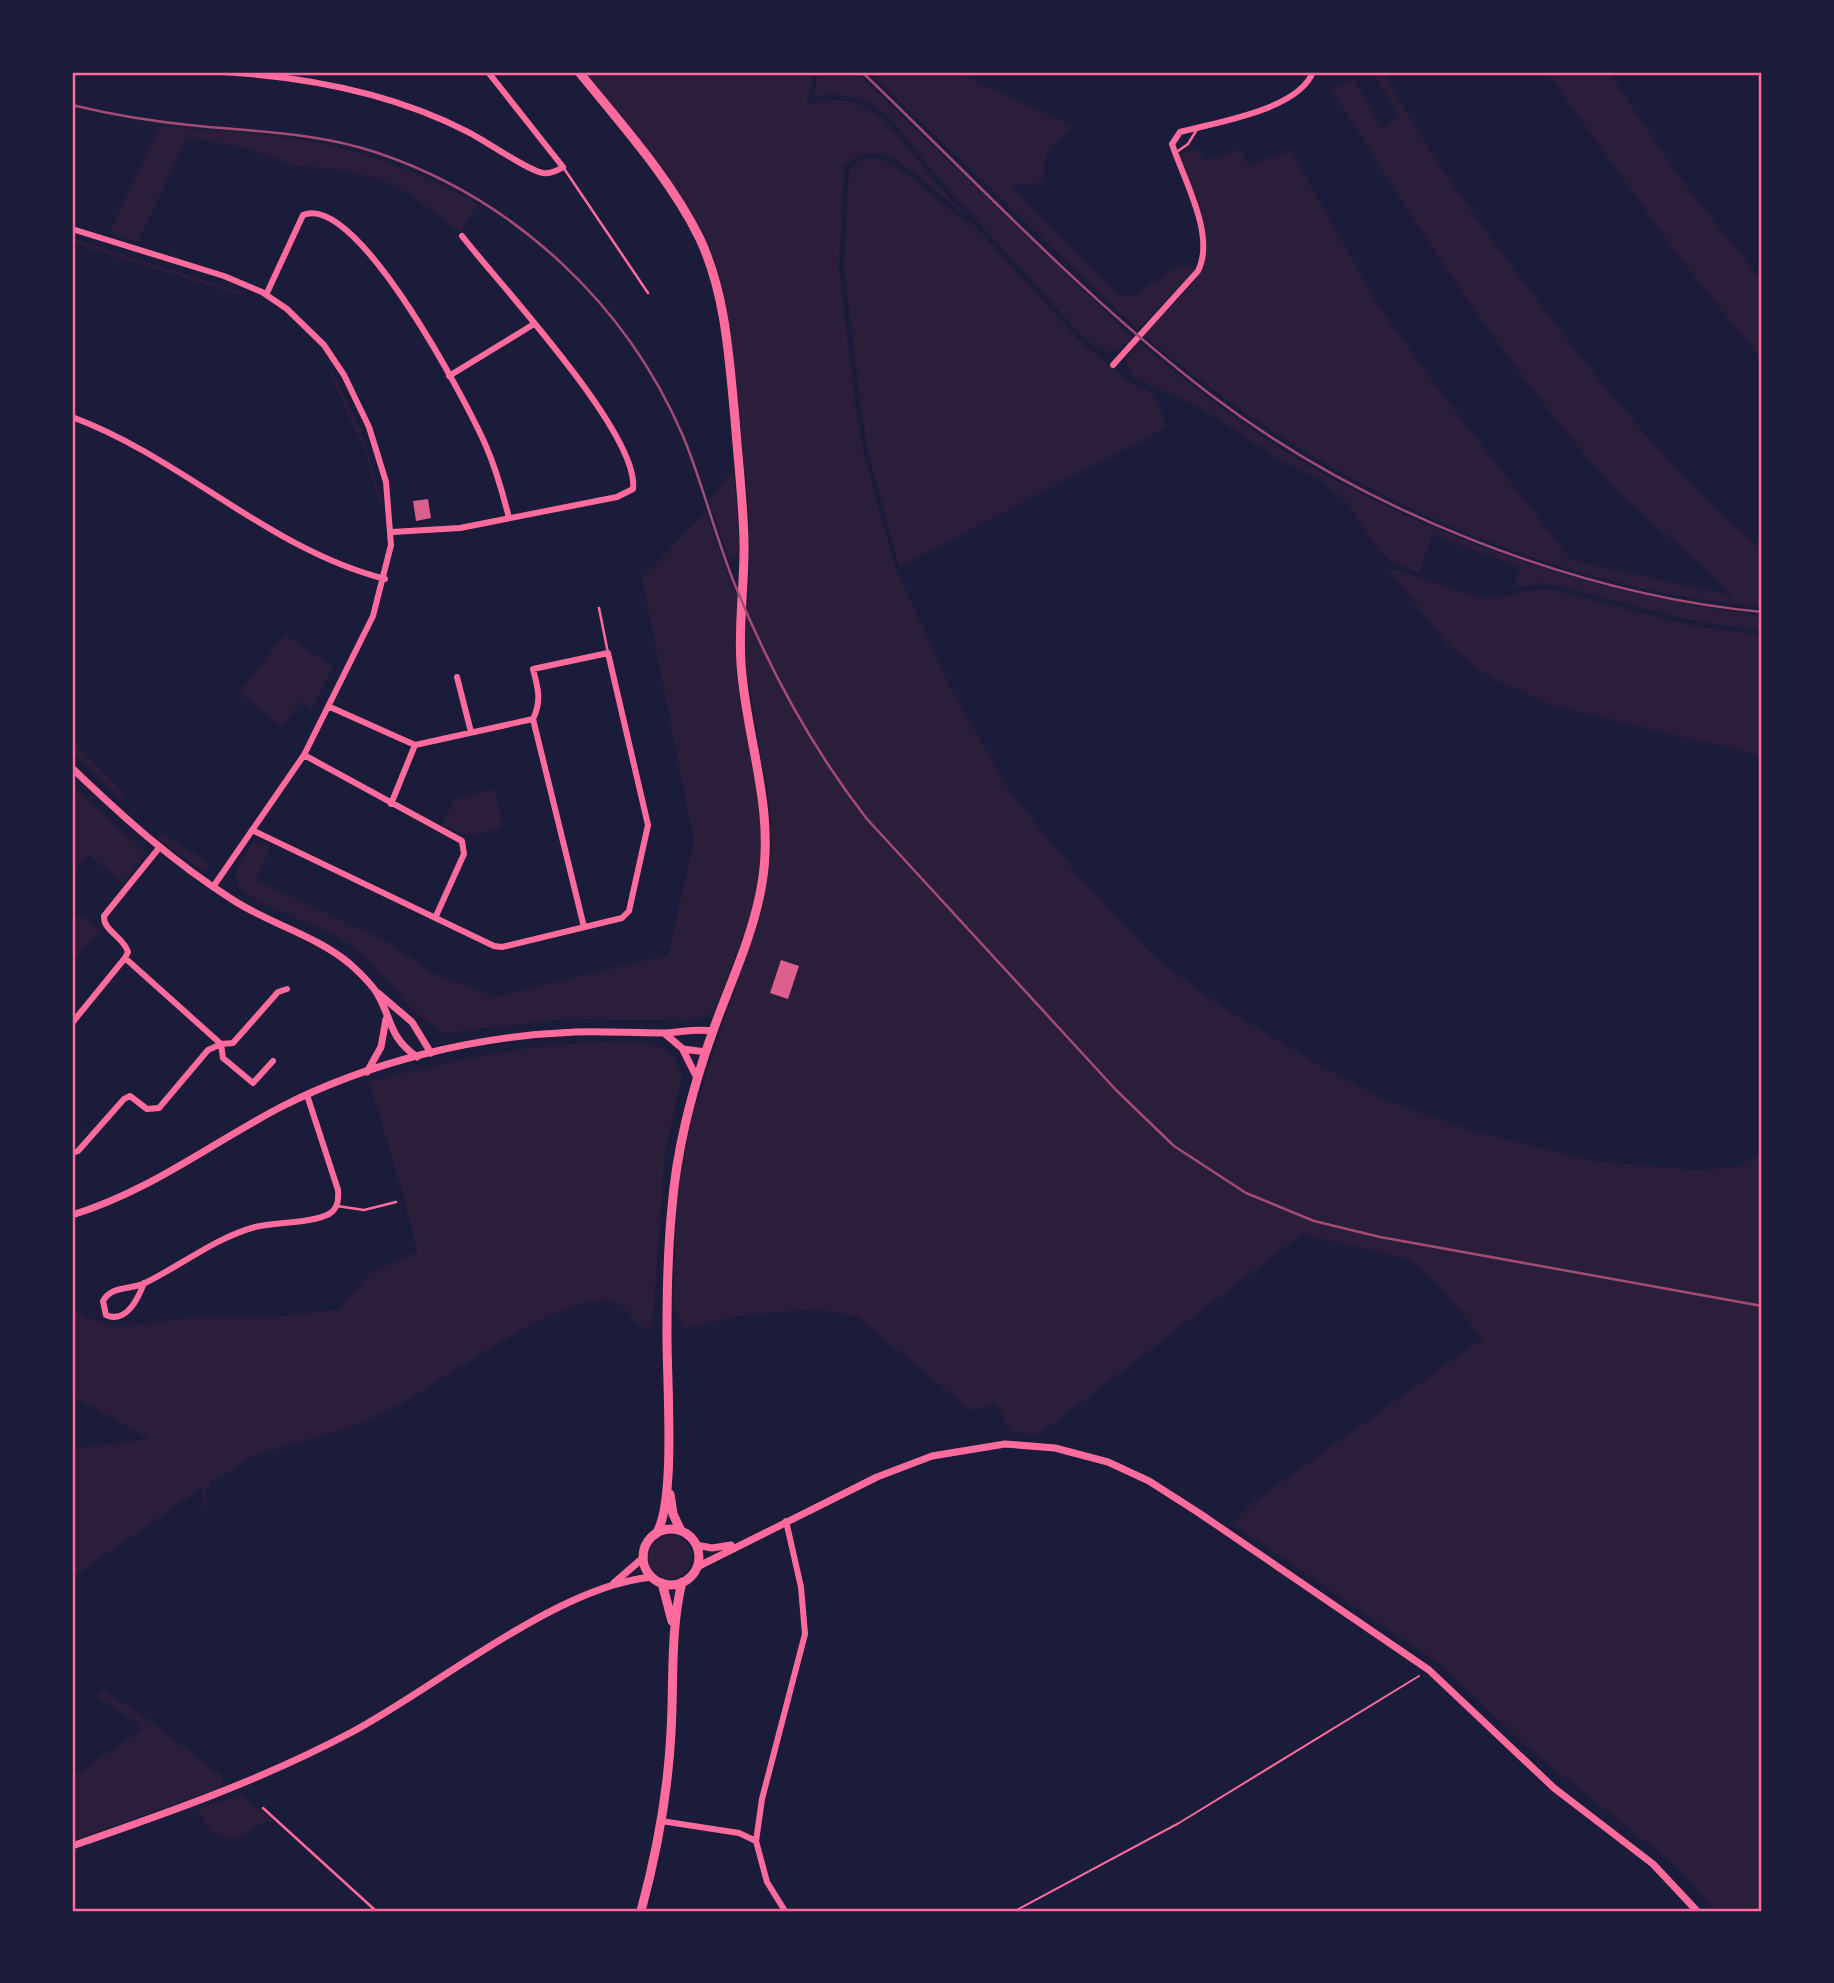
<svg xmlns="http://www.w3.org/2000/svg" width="1834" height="1983" viewBox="0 0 1834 1983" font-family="Cabin,sans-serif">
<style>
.green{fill:#2a1e3b}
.building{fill:#dd5f8e}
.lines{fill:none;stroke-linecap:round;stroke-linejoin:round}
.path{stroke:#ff6b9d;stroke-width:2}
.service{stroke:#ff6b9d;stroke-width:2.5}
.minor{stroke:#ff6b9d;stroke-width:6}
.tertiary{stroke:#ff6b9d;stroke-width:7}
.secondary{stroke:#ff6b9d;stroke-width:9}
.rail{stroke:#a44b75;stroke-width:2.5}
.neatline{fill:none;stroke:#ff6b9d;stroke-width:2.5}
</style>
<rect width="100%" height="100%" fill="#1b1b3a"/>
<!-- green -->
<path class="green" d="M585,72H812V83L807,99L810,104C870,87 892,129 924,168C937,184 951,199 965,214C950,204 900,159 889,156C872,150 855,153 844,167L839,268L856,410L864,455L896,569L950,687L1010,792L1078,875L1153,956L1215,1002L1321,1066L1387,1101L1479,1133L1595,1161L1695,1170L1737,1167L1762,1153V1911H1714L1684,1873L1528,1748L1444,1667L1232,1524L1253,1502L1483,1338L1427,1273L1407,1259L1302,1234L1039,1435L1011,1432L996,1403L971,1411L858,1317L816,1309L738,1316L684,1329L673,1305L677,1206L682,1160L693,1114L762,908L772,848L770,806L744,657L750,564L748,502L730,329L715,262L696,222L679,194Z
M817,72H856L1132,337C1115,358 1103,354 1084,338L948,189L886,114C865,98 840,91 814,97Z
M869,72H954L1072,125V129C1049,143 1043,156 1043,183L1010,185L1119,295L1131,297L1182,264L1195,269L1138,330Z
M1383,72C1427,151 1480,225 1535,297C1604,388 1674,475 1762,550V607C1534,586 1317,482 1144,335C1162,314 1189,293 1202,269C1219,239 1189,185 1178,155L1199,149L1203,161L1242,149L1248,165L1291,151L1378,305L1443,395L1571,560L1733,596C1691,551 1638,517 1598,470C1494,349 1415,223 1331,88L1354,79L1382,128L1399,116L1373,73Z
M1547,72H1609L1674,170L1762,282V360L1680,258Z
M160,126C207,131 256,132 303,140C366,150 422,174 478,204L460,232L413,196L377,178L337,169L295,166L250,149L187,137L138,242L109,233Z
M867,158C900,153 939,210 972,223L1081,342L1125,379L1153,394L1168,427L899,567L868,452L861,407L844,267L849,171L857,162Z
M72,238L244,293L242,296L84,247L72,242Z
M1138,342C1182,378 1226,413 1274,444C1421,538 1590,592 1762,616V631L1688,620L1559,586L1542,583L1515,587L1520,567L1432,535L1419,573L1391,562L1377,549L1348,504L1325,483L1275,457L1201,408L1133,377L1126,361Z
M332,371L361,430L382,502H378L365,451L329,373Z
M734,468L740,554L729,559L709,500Z
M706,512L738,600L736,673L761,806V864L754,904L715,1013L688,1021L565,1019L447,1033C417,1026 382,968 353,947C323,925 263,910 239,887C231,869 244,856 254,842L271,847L256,880L390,943L431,972L495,997L668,955L694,841L642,578Z
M1387,567L1479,598C1505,601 1525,587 1553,590L1690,625L1762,635V756L1552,705L1491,678L1445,642Z
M285,634L333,667L312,709L301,702L282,726L239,693Z
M72,740L125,794L121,799L72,752Z
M494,789L503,828L470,835L442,826L454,799Z
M79,791L146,853L123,883L88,854L72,873V799Z
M162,833L210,863L206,870L200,869L157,838Z
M72,916L85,918L100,930L72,963Z
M634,1041L659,1046L674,1056L682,1075L665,1154L652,1330C632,1329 629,1303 610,1301C555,1294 436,1388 382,1414C342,1433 297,1440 255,1456C238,1462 227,1478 210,1480L211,1486H206V1497H211L199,1512L203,1501L202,1488L72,1578V1449L149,1439L72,1396V1308L86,1317L120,1327L195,1317H276L339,1309L371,1272L417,1252L404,1197L369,1082C462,1057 537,1042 634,1041Z
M648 1557a22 22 0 1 1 44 0a22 22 0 1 1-44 0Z
M102,1690L134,1709L223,1777L220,1788L72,1841V1777L140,1731L138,1724L98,1697Z
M242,1795L274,1821C248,1823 248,1850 211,1832L197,1808Z"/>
<!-- building -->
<path class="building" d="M428,499L431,518L416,521L413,501Z
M781,960L799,966L788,999L770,993Z"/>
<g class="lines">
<!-- path -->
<path class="path" d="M1015,1911L1179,1823L1419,1676"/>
<!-- service -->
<path class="service" d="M1178,151L1188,144L1196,131
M563,167L648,293
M599,608L608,653
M337,1206L364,1210L396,1202
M263,1808L376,1911"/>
<!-- minor -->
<path class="minor" d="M223,72C307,77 393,93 468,132C486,141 527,170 543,173C551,174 557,171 563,167L488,72
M72,229L224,276L262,292L287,309L324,345L344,375L369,427L386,482L391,545L373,616L304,755L213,887
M266,295L303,215C358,192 468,405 486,446C496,469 503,494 509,518
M1113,365L1198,271C1216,236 1184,180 1172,144L1180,132C1217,122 1298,110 1313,72
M449,376L534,324
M72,417C183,458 268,549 385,579
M392,532L460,528L617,497L633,489C640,434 499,284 462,236
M457,677L471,732
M330,707L415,745L533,719
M533,719L584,927
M304,755L462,841L464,854L436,916
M391,804L415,745
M252,830L494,946L502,947L622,918L629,911L648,825L608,653L533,669C538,688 542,701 533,719
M72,1023L125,958L128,952C124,937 103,931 104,916L159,848
M273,1061L253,1083L223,1058L221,1044L233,1043L278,992L287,989
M72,1153L78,1151L124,1099L130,1096L147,1109L159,1108L208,1050L221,1044L125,958
M144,1283C138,1299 126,1324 106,1315L103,1301C112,1285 131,1290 145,1283C182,1265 215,1238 255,1227C276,1222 312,1223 329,1214C338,1209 339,1200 338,1190L307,1095
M661,1821L739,1833L756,1841
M785,1911L767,1882L756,1841L762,1799L805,1634L801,1587L786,1521"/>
<!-- tertiary -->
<path class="tertiary" d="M72,768C123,817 173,862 233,900C270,924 315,935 350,964C360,973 372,984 378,995C393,1022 389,1037 417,1057
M378,993L412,1022L431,1053
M664,1033L683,1049L706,1052
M683,1050L697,1078
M367,1072L381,1047L386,1019
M72,1215C148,1192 209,1145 279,1108C368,1062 475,1036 575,1032C604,1031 632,1033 660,1033C679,1033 694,1028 713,1031
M696,1545L712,1548L731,1545
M697,1567L877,1477L932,1456L1005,1444L1055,1448L1108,1462L1149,1481L1199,1513L1429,1670L1554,1788L1653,1864L1697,1911
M614,1583L644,1557
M72,1846C167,1813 262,1780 352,1732C438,1686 557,1586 652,1577"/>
<!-- secondary -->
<path class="secondary" d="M579,72C621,124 671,179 700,239C726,295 729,358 735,419C738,460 743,500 744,541C745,582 738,623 741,664C746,739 775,807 762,883C754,933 731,981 714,1028C693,1086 677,1145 672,1207C668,1247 667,1288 667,1329C666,1373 677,1502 656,1534
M670,1494L673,1514L681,1531
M643 1557a28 28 0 1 1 56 0a28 28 0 1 1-56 0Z
M662,1583L672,1621
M641,1911C657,1852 668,1793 671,1732C674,1682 670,1631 682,1582"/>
<!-- rail -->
<path class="rail" d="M862,72C976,181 1085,299 1211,395C1362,510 1573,594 1762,612
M72,105C113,115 156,122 199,126C259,132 320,133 378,153C514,199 626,303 683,436C703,484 715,536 735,585C769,669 811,747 867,819L1116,1090L1174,1146L1246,1193L1314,1221L1380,1237L1762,1306"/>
</g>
<!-- border -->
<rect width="1834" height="1983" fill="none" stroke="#1b1b3a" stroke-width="147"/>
<rect x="74" y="74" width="1686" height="1836" class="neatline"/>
</svg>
